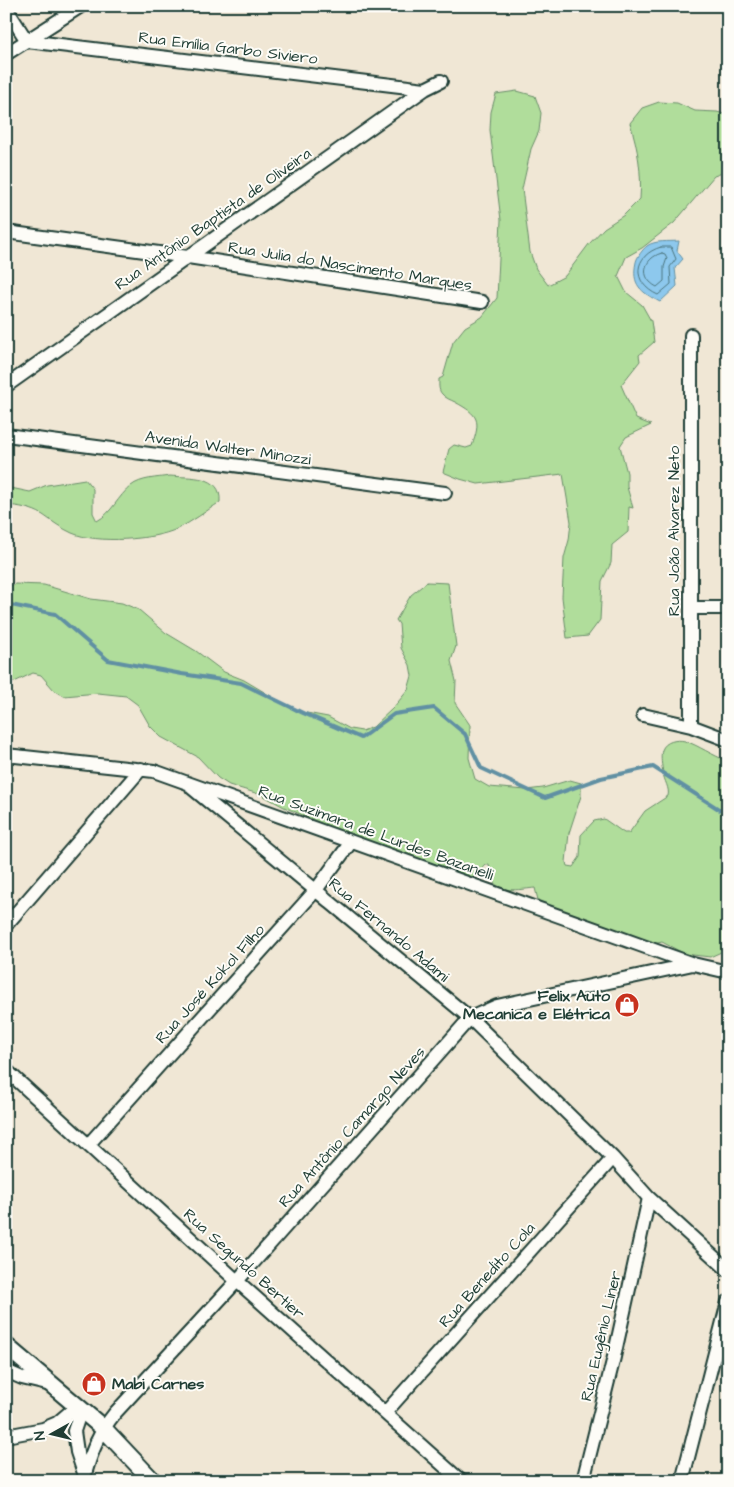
<svg xmlns="http://www.w3.org/2000/svg" width="734" height="1487" viewBox="0 0 734 1487" font-family="'Architects Daughter',sans-serif">
<style>
.green{fill:#b0dd9b;stroke:#688d68}
.water{fill:#8dc8ed;stroke:#6190a3}
.lines{fill:none;stroke-linecap:round;stroke-linejoin:round}
.shore{stroke:#4b757e;stroke-width:1}
.stream{stroke:#6190a3;stroke-width:4}
.minor-casing{stroke:#1f3d34;stroke-width:16}
.tertiary-casing{stroke:#1f3d34;stroke-width:20}
.minor{stroke:#fdfcf7;stroke-width:12}
.tertiary{stroke:#fdfcf7;stroke-width:16}
.labels{text-anchor:middle;dominant-baseline:central;stroke-width:4;stroke-linejoin:round;paint-order:stroke}
.street-label{font-size:16px;fill:#1f3d34;stroke:#fdfcf7}
.poi-label{font-size:16px;font-weight:bold;fill:#1f3d34;stroke:#fdfcf7;text-anchor:end}
</style>
<rect width="100%" height="100%" fill="#f0e7d5"/>
<filter id="ink" filterUnits="userSpaceOnUse"><feTurbulence type="fractalNoise" baseFrequency=".02" numOctaves="2"/><feDisplacementMap in="SourceGraphic" scale="10" xChannelSelector="R" yChannelSelector="G"/><feConvolveMatrix kernelMatrix="1 2 1 2 8 2 1 2 1" color-interpolation-filters="sRGB"/></filter>
<g filter="url(#ink)">
<!-- green -->
<path class="green" d="M517,91L535,96L541,113L539,131L531,149L522,189L530,252L536,269L548,285L565,276L589,244L604,228L624,215L640,199C642,174 638,148 630,123L642,108L659,102L677,103L695,111L717,112L728,115V171L714,176L674,223L642,248L626,257L618,276L626,292L642,305L651,321L654,342L639,355L640,361L621,385L636,419L651,425L626,437L620,446L627,473V487L633,508L629,507L628,532L612,545L611,563L602,581L600,620L588,636L567,638L562,597L564,558L569,540L571,522L563,474L478,484L460,479L443,472L449,449L454,445L466,448L472,446C481,420 479,415 455,402C451,400 445,398 442,394C438,390 439,384 439,379L443,377L453,342L465,327L482,317L497,298L501,220L490,130L491,112L496,94Z
M170,476C190,478 222,474 220,502C206,511 192,522 177,529C153,540 97,544 72,533C61,528 53,522 43,515C32,508 18,506 6,505V487L30,492L47,485L85,479L93,489V513L97,521C112,513 118,496 131,486C141,478 157,478 170,476Z
M427,582L448,583L456,646L451,661L456,681L455,703L470,725L469,758L475,779L489,787L526,790L543,788L570,780L581,783V796L569,833L566,862L567,866L573,867L580,857L581,835L594,821L604,819L624,833H629L645,811L668,796C670,788 664,781 663,773C662,766 660,757 662,750C665,741 677,739 685,741C698,745 713,756 728,761V949L710,957L685,954L662,942L641,947L543,906L538,900L535,888C523,889 500,894 493,881C491,876 490,869 489,865H486L474,878L459,877L325,825L284,807L262,795L229,785L218,778L198,757L161,737L150,726L138,705L126,696L98,693L64,696L54,690L41,675L33,673L6,686V588L15,584L44,585L91,599L122,603L139,610L166,633L196,651L224,672L244,680L296,711L328,717L350,729L362,731L373,727L393,708L408,690L412,676L410,665L401,648L399,624L396,620L411,595Z"/>
<!-- water -->
<path class="water" d="M679,241L677,251L683,259L675,268L677,286L660,302C641,292 631,285 636,262C637,257 643,249 647,246C655,240 669,242 679,241Z"/>
<g class="lines">
<!-- shore -->
<path class="shore" d="M661,247H671L676,259L670,267L671,284L658,295C631,283 633,255 661,247Z
M662,253L665,254L667,258L664,267V281L657,287C639,278 643,258 662,253Z"/>
<!-- stream -->
<path class="stream" d="M6,604L55,614L108,660L182,674L241,683L303,713L361,738L394,714L434,708L465,734L481,768L545,798L601,778L653,767L728,815"/>
<defs>
<path id="minor" d="M6,8L27,41L425,89
M6,54L81,6
M6,232L188,257L482,302
M6,386L425,89L441,81
M6,435L445,493
M691,608H728
M643,715L691,726L728,740
M691,726V335
M6,755L154,771L693,964L728,972
M192,788L470,1018L613,1158L649,1198L728,1270
M6,925L141,769
M6,1070L237,1281L461,1481
M89,1144L316,890L351,842
M6,1371L22,1378L51,1385
M81,1410L74,1431L77,1452L85,1476
M385,1413L613,1158
M6,1436L43,1429L57,1423L77,1406
M85,1474C92,1450 99,1433 115,1413L237,1281L470,1018L497,1006L693,964
M583,1481L614,1357L649,1198
M682,1481L728,1302"/>
<path id="tertiary" d="M6,1346L103,1428L153,1481"/>
</defs>
<!-- minor casing -->
<use href="#minor" class="minor-casing"/>
<!-- tertiary casing -->
<use href="#tertiary" class="tertiary-casing"/>
<!-- minor -->
<use href="#minor" class="minor"/>
<!-- tertiary -->
<use href="#tertiary" class="tertiary"/>
</g>
</g>
<!-- icons -->
<defs>
<symbol id="shop-disc" viewBox="-11 -11 22 22"><circle r="9.5" fill="#c8321e" stroke="#fdfcf7"/><path d="M-5-2.5h2.3a2.7 3.5 0 0 1 5.4 0H5L5.5 6h-11ZM-1.5-2.5h3a1.5 2.3 0 0 0-3 0Z" fill="#fff"/></symbol>
</defs>
<g fill-rule="evenodd">
<use href="#shop-disc" x="613" y="991" width="28" height="28"/>
<use href="#shop-disc" x="80" y="1370" width="28" height="28"/>
</g>
<g class="labels">
<!-- street labels -->
<g class="street-label">
<text transform="translate(228 48) rotate(7)">Rua Emília Garbo Siviero</text>
<text transform="translate(213 219) rotate(-35)">Rua Antônio Baptista de Oliveira</text>
<text transform="translate(350 266) rotate(9)">Rua Julia do Nascimento Marques</text>
<text transform="translate(228 448) rotate(8)">Avenida Walter Minozzi</text>
<text transform="translate(674 531) rotate(-90)">Rua João Alvarez Neto</text>
<text transform="translate(376 833) rotate(20)">Rua Suzimara de Lurdes Bazanelli</text>
<text transform="translate(389 930) rotate(40)">Rua Fernando Adami</text>
<text transform="translate(210 984) rotate(-48)">Rua José Kokol Filho</text>
<text transform="translate(352 1127) rotate(-48)">Rua Antônio Camargo Neves</text>
<text transform="translate(244 1264) rotate(42)">Rua Segundo Bertier</text>
<text transform="translate(487 1275) rotate(-48)">Rua Benedito Cola</text>
<text transform="translate(601 1336) rotate(-77)">Rua Eugênio Liner</text>
</g>
<!-- poi labels -->
<g class="poi-label">
<text x="610" y="996">Felix Auto<tspan x="610" dy="18">Mecanica e Elétrica</tspan></text>
<text x="112" y="1384" text-anchor="start">Mabi Carnes</text>
</g>
</g>
<!-- margin -->
<rect width="734" height="1487" fill="none" stroke="#fdfcf7" stroke-width="25"/>
<rect x="12" y="12" width="709" height="1462" fill="none" stroke="#1f3d34" stroke-width="2" filter="url(#ink)"/>
<!-- north arrow -->
<g transform="translate(52 1434) rotate(262)" stroke="#fdfcf7" stroke-width="4" paint-order="stroke">
<path d="M0-4L9 19L0 12L-9 19Z" fill="#1f3d34"/>
<text y="-8" font-size="14" font-weight="bold" text-anchor="middle" fill="#1f3d34">N</text>
</g>
</svg>
